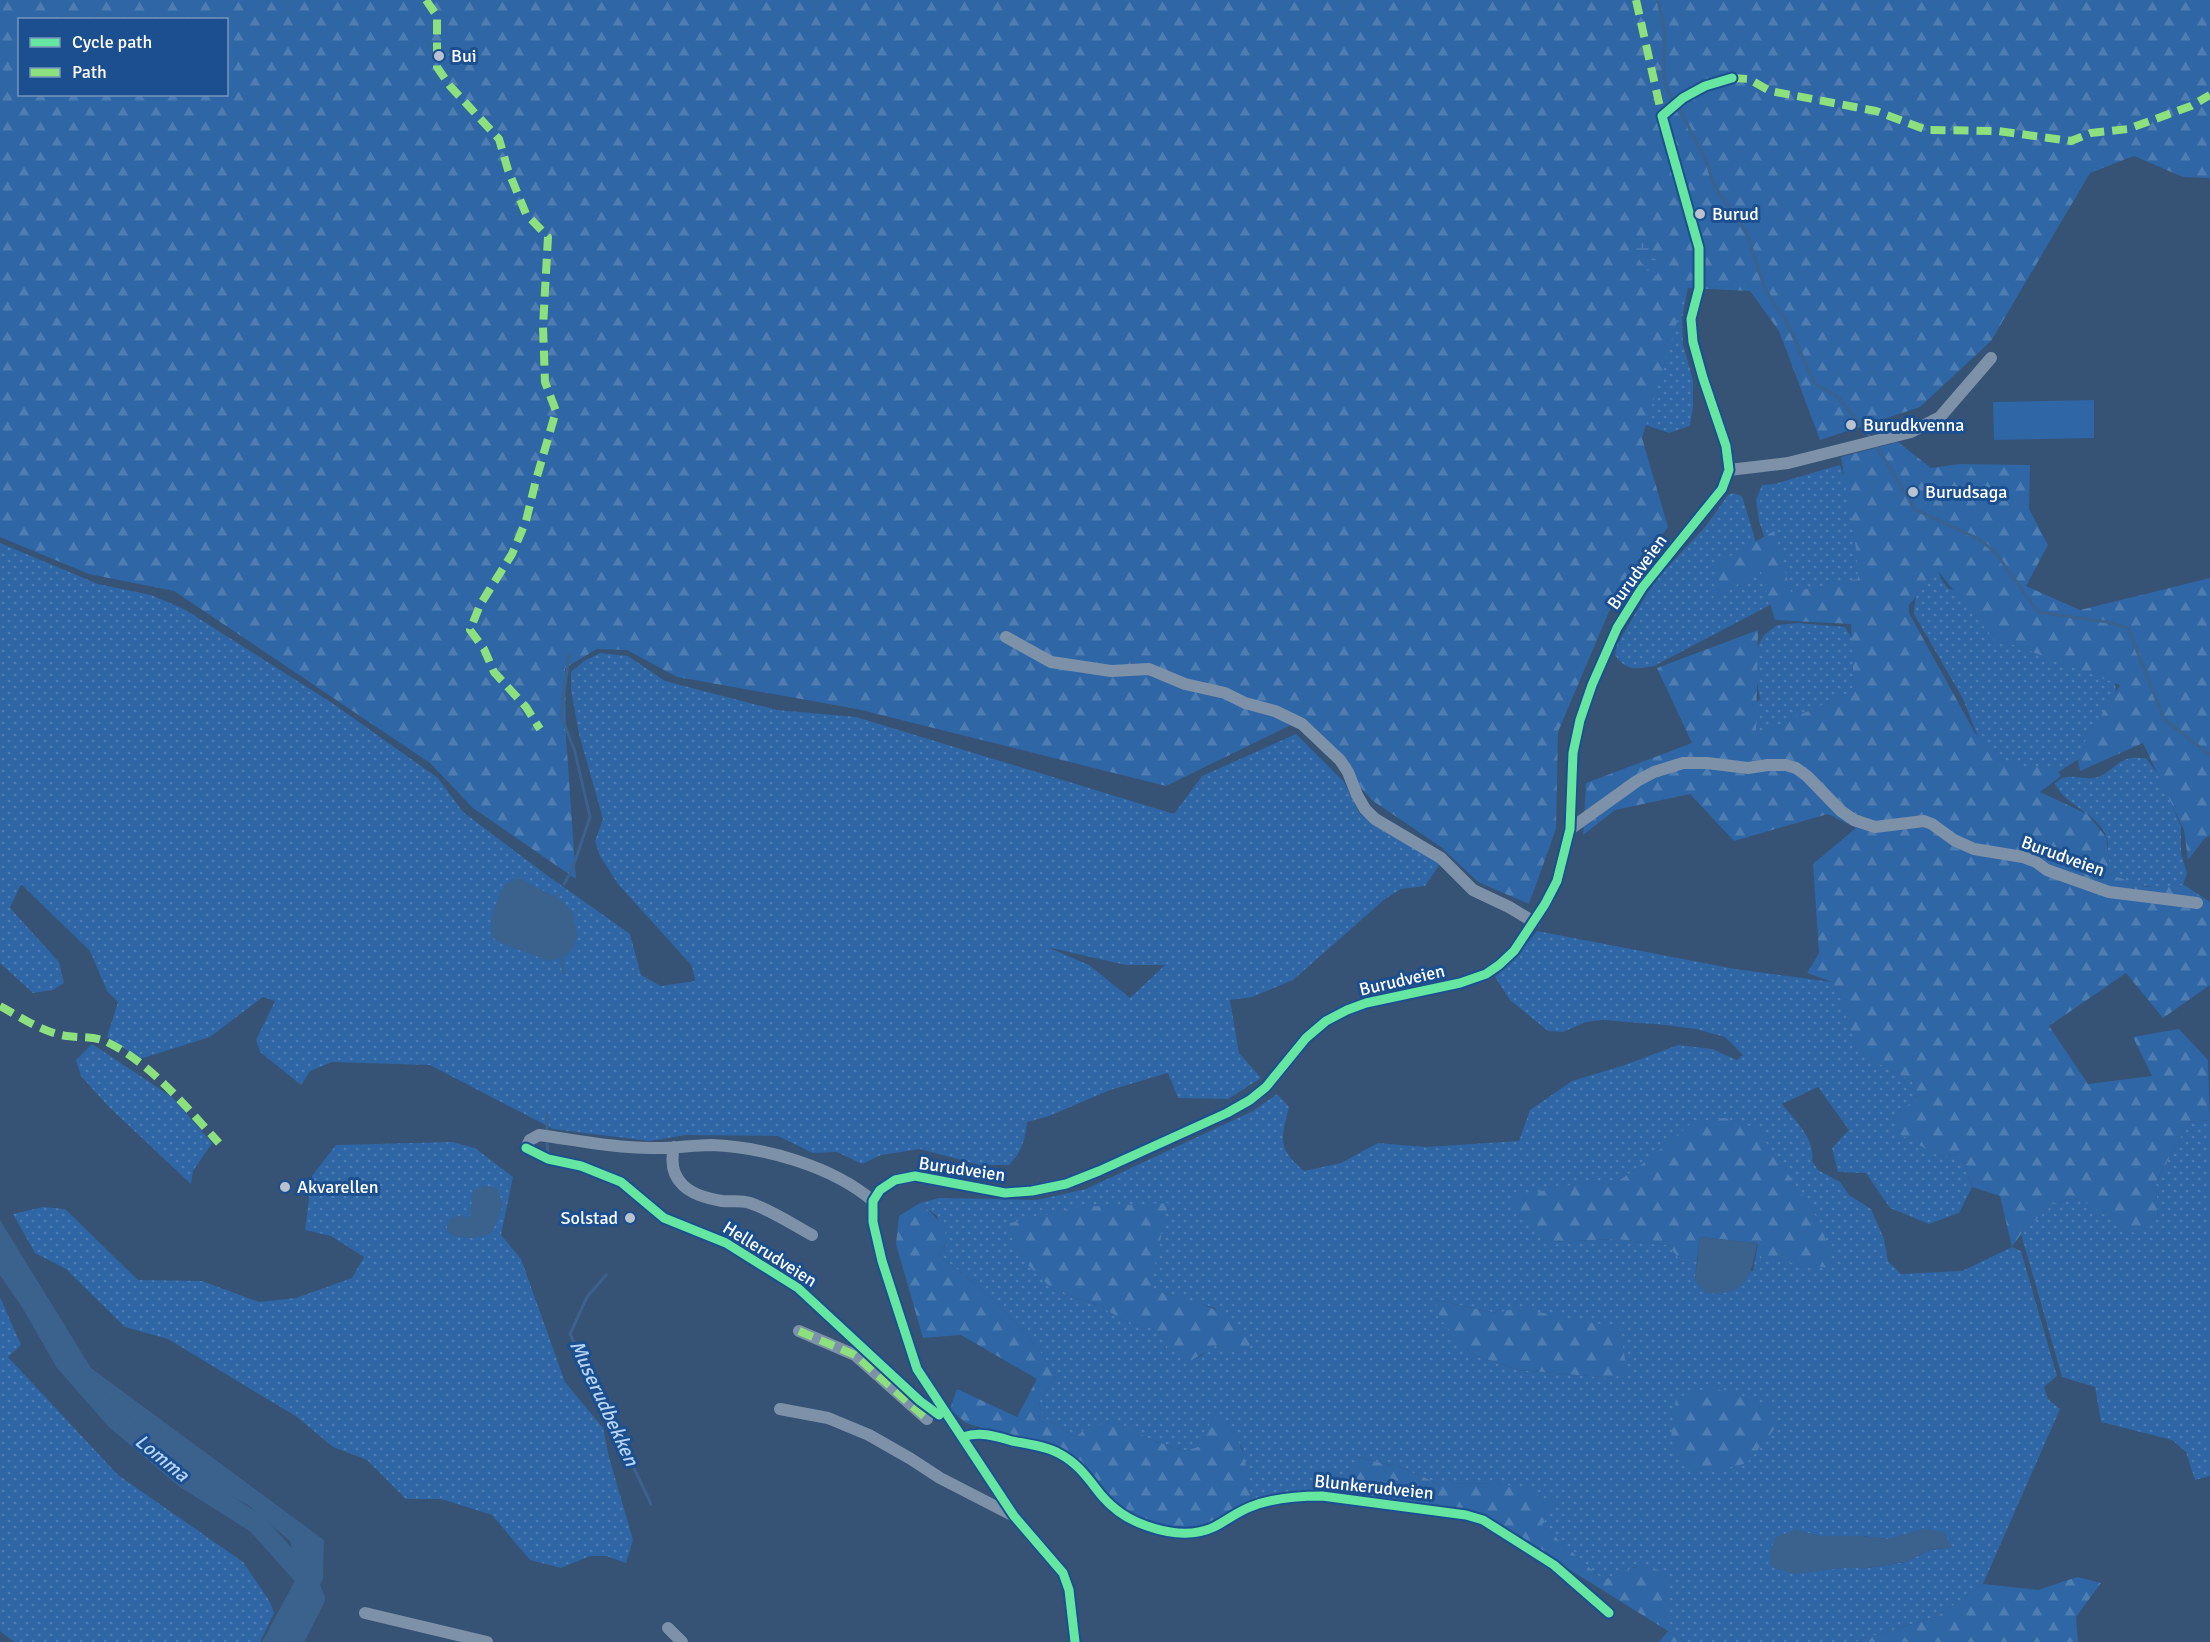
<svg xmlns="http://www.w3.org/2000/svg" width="2210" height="1642" viewBox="0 0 2210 1642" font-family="Signika,sans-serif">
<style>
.grass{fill:url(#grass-dots);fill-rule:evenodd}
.forest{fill:url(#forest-firs);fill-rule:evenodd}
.wetland{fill:url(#wetland-marsh)}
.pitch{fill:#2f66a5}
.water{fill:#3b618d}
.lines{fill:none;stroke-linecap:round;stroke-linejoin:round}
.stream{stroke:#3b618d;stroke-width:3}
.river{stroke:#3b618d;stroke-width:20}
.street{stroke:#7d92a8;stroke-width:12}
.quiet{stroke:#8de07e;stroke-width:8;stroke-dasharray:15 8;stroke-linecap:butt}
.cycleway-casing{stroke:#1b4f8f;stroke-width:13}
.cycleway{stroke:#66e7a1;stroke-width:9}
.poi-dot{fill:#b9c2ce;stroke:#1b4f8f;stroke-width:2}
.labels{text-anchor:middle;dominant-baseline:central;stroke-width:6;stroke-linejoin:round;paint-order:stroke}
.poi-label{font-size:18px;fill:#fff;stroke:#1b4f8f;text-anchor:start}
.street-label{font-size:18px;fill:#fff;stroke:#1b4f8f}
.water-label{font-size:20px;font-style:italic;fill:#b5d3f5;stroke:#1b4f8f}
</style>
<defs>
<pattern id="grass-dots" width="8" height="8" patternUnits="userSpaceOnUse" patternTransform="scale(1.5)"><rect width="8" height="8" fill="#2f66a5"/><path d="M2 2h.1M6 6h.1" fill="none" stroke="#4e7db2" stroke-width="1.8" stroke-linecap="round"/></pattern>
<pattern id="forest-firs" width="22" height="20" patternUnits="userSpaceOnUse" patternTransform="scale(1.5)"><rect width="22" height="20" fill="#2f66a5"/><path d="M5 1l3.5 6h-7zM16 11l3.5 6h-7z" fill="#4e7db2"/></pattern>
<pattern id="wetland-marsh" width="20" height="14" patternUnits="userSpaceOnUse" patternTransform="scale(1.5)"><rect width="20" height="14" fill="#2f66a5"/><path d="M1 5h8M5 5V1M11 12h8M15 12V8" fill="none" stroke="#4e7db2"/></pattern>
</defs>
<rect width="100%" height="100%" fill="#365274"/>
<!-- grass -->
<path class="grass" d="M1688,288L1682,318L1683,344L1693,380V406L1690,426L1669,433L1640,423L1624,289Z
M1840,465L1846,482L1865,586L1793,598L1780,583L1759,521L1756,500L1762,485L1775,484Z
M1733,493L1742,496L1773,599L1770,605L1654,666C1636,669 1627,672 1615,655L1617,645L1646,595L1663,572L1706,526L1728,495Z
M0,543L98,584L151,595L184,609L332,703L438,778L463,812L548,876L630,934L641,975L661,986L695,981L692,966L618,884L600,856L595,841L603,819L579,734L571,690V672L584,661L600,653L628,656L665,681L777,710L856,717L1174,814L1202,776L1296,734L1344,782L1360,814L1404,843L1419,848L1442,861L1425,886L1401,889L1385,899L1293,980L1252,997L1230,1000L1239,1053L1261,1078L1228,1099L1178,1098L1168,1073L1110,1090L1049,1116L1027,1122C1025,1140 1022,1152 1009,1165H980L920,1149L881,1155L862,1164L837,1152L813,1153L778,1136L686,1135L650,1141L553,1129L430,1065L332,1062L310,1071L301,1085L260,1052L256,1040L275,1001L263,997L210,1037L140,1059L107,1037L118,1002L107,991L90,951L21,884L10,908L59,962L64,983L53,990L33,993L0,963ZM1047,947L1126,965H1165L1130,998L1089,965Z
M1934,560L1942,581L1949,589L1961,591L2111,667L2116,689L2108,717L2082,757L2052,776L2009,772L1983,750L1963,699L1914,614C1914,598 1922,570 1934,560Z
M1798,623L1845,627L1855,643L1865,684L1753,750L1745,714L1760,699L1754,666L1758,646L1764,635L1777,625Z
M2146,758L2163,781L2181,827V853L2187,873L2183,885L2163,889L2115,880C2101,862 2114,846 2103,830C2091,811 2066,805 2055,784C2065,771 2080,780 2094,778C2107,776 2115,763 2127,759C2132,757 2140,758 2146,758Z
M1537,931L1735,969L1832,982L1840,996L1859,1053L1914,1082L1917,1100L1937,1155L1962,1156L1972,1187L1959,1213L1929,1224L1890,1208L1866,1173L1838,1172L1832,1148L1849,1130L1818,1087L1782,1104C1794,1119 1816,1140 1812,1161L1818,1170L1840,1182L1849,1195L1871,1209L1884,1239L1888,1261L1901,1274L1962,1271L2012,1247L2021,1251L2057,1376L2044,1387L2048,1399L2060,1409L1983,1584L1938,1616L1854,1642H1686L1668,1631L1637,1566L1603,1580L1541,1525L1556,1504L1497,1483L1439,1484L1400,1467L1357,1457L1345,1493L1295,1491L1252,1501L1242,1447L1213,1417L1199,1448L1183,1451L1150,1439L1090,1426L1075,1437L1042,1416L1039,1402L1056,1377C1050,1364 1042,1354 1033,1343C1004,1307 975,1282 938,1255L946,1245L937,1216L920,1203L939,1198L1037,1200L1086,1189L1253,1111L1277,1094L1289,1107C1281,1140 1277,1148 1304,1171L1341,1163L1378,1143L1426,1147L1519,1141L1530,1110L1572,1081L1625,1065L1678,1045L1712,1049L1737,1060L1743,1055L1725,1037L1696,1029L1665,1025L1603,1020L1586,1022L1563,1032L1548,1031L1510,1000L1495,977L1515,958ZM1755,1128L1819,1221L1758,1243L1753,1271L1695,1280L1697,1260L1682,1262L1668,1245L1616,1239L1549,1242L1590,1181L1612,1185L1636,1169ZM1027,1220L1150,1289L1215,1308L1239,1354L1217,1345L1208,1349L1200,1357L1168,1348L1162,1335L1146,1324L1133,1326L1100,1306L1054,1291L1010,1223ZM1436,1300L1496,1313L1613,1378L1519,1370L1471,1354L1441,1319ZM1795,1530L1820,1536H1862L1888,1539L1901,1536L1952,1547L1930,1550L1905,1562L1868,1568H1843Z
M92,1044L172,1097L212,1143L193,1171L191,1184L109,1107L81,1076L76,1060Z
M2207,1120L2210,1124V1476L2195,1480L2186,1452L2172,1440L2101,1422L2095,1387L2062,1377L2021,1234L2054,1203L2078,1198L2158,1219L2156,1182L2189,1122Z
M452,1142L475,1148L513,1177L501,1235L521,1259L565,1382L603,1428L609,1457L633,1540L626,1563L606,1556H590L561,1568L530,1560L492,1515L441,1499H406L367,1460L333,1447L297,1417L168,1339L125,1327L66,1269L35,1253L13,1214L43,1207L65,1209L138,1280L202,1281L259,1302L296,1298L352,1278L364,1257L331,1236L305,1230L312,1176L336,1145Z
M0,1297L21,1345L8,1357L118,1475L243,1562L270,1602L274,1613L260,1642H14L0,1631Z"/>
<!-- forest -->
<path class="forest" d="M0,0H2210V178L2183,177L2134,156L2090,173L1991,341L1920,407L1820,440L1779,331L1750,291L1687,288L1642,438L1668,527L1613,602L1558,732L1556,829L1529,904L1478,882L1441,847L1373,801L1299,721L1166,786L857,709L677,677L627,650L597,649L565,668L566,737L576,879L473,808L430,763L174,591L89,574L0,537ZM20,20H226V94H20Z
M1898,442L1931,468L1960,464L2030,465L2029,509L2048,545L2026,586L2080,610L2210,578V835L2204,839L2188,860L2184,830L2143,743L2080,771L2077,754L2120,685L2014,645L1998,644L1937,570L1909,605V613L1975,733L1998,759L2019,766L2055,768L2061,776L2040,792L2087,814L2106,837L2111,875L2147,887L2184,885L2210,902V985L2163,1018L2126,973L2049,1026L2088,1084L2152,1076L2133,1037L2179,1029L2208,1060L2210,1124L2207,1120L2189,1122L2156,1182L2158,1219L2134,1233L2078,1198L2054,1203L2021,1234L2012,1247L2000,1196L1972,1187L1962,1156L1937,1155L1896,1132L1898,1110L1917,1100L1914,1082L1858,1053L1840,996L1832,982L1807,973L1819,953L1813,864L1856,828L1828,814L1734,841L1690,794L1615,810L1583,835L1586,783L1692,743L1657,668L1758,630L1756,735L1854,690L1851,624L1775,620L1760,569L1713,601L1716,564L1774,531L1791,592L1858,579L1856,549L1841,457Z
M1725,1118L1756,1128L1782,1165L1819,1221L1830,1252V1268L1762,1259L1757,1243L1700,1237L1697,1260L1682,1262L1668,1245L1616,1239L1549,1242L1511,1206L1518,1196L1590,1181L1612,1185L1636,1169L1693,1122Z
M920,1203C930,1211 950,1228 946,1243C945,1247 941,1251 938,1255C975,1282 1004,1307 1033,1343C1042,1354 1050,1364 1056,1377L1039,1402L1042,1416L1075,1437L1090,1426L1115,1422L1150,1439L1183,1451L1199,1447L1213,1417C1245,1426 1247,1474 1252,1501L1197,1528L1171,1530L1130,1519L1071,1454L966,1423L950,1409L957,1389L1017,1417L1037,1379L961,1335L923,1338L896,1244L899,1216Z
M1168,1203L1150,1289C1191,1302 1229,1303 1250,1345L1248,1350L1238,1354L1217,1345L1190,1361L1168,1348L1162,1335L1146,1325L1133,1326L1100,1306L1054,1291L1025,1262L1009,1233L1010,1223L1079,1207Z
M1435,1300L1496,1313L1518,1308L1620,1328L1627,1372L1613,1378L1519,1370L1471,1354L1440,1319Z
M1710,1387L1768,1405L1776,1427L1747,1463L1708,1473L1682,1466L1671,1438L1676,1398Z
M1356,1457L1400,1467L1439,1484L1497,1483L1524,1488L1556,1504L1542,1525L1603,1580C1630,1569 1642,1558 1669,1576L1668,1631L1686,1642H1659L1668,1631L1567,1568L1468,1511L1345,1493Z
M2077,1577L2101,1583L2076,1617L2078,1642H1854L1938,1616L1983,1584L2038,1590Z"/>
<!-- wetland -->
<path class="wetland" d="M1637,236C1647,244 1662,262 1657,275H1650L1632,249L1633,238Z"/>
<!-- pitch -->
<path class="pitch" d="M2094,400V438L1994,440L1993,402Z"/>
<!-- water -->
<path class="water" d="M519,878L561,900L573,913L577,935L574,947L566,956L549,961L496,941C483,926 498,901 504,885Z
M483,1186L497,1188L503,1205L492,1233C480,1238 459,1241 448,1232L447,1227L450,1219L462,1215L466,1218L470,1217L473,1191Z
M0,1220L91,1368L324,1540L323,1579L293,1642H262L299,1573L290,1541L248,1505L185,1473L89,1386L34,1307L0,1274Z
M1700,1237L1757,1243C1752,1276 1745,1297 1706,1293L1695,1280Z
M1924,1529L1944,1532L1952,1547L1930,1550L1905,1562L1868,1568H1843L1795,1574L1772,1567C1768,1554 1771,1548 1776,1537L1795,1530L1820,1536H1862L1888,1539Z"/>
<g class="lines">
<!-- stream -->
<path class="stream" d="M1658,0C1660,10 1663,19 1664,29C1667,55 1656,76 1673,100
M1679,108L1707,163L1714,185L1747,234L1765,289L1787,323L1815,384L1837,396L1871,438
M1875,444L1916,510L1979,539L1995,552L2038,612L2107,622L2128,628L2164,719L2210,755
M564,884L572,870L590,817L575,752L561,715L569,656
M556,897L559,894
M561,958L564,973
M547,1114V1129
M547,1144L548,1152
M606,1275L587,1297L570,1334L651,1504"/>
<!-- river -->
<path class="river" d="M0,1258L30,1301L65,1362L115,1419L186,1479L257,1524L307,1580L315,1599L293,1642"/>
<!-- street -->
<path class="street" d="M1729,470L1788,463L1911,432L1940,417L1991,358
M1006,637L1051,662L1111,671L1149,669L1185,684L1225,693L1245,703L1275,711L1302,724L1340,760L1348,772L1357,795L1365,809L1375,819L1441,858L1473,890L1509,907L1534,922
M1570,829L1637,781L1654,772L1683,763H1707L1748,768L1768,765H1786L1796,768L1807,776L1841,811L1854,820L1875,827L1924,821L1932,824L1954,840L1974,849L2023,857L2036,862L2047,870L2109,892L2197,903
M674,1147C666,1182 690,1196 722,1201C731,1202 741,1200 750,1203C771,1210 792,1224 812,1235
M526,1148L530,1140L539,1135C576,1140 614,1148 652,1148C672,1149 692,1145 711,1145C764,1147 832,1166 873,1201
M799,1331L855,1355L927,1419
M780,1409L828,1418L869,1435L911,1459L940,1478L1012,1515
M963,1437C980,1431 995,1436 1012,1441C1027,1444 1047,1446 1060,1454C1079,1464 1089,1480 1102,1496C1114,1510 1129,1520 1147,1526C1167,1533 1193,1537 1214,1527C1226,1521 1237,1512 1250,1507C1272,1498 1297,1496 1322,1496L1466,1515L1483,1520L1554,1565L1609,1613
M365,1613L487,1642
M668,1628L682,1642
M1075,1642L1069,1590L1063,1573L1014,1516L917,1369L882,1261L873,1222V1201L880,1190L895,1180L915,1176L1005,1193L1032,1191L1066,1184L1099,1171L1227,1113L1250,1100L1266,1087L1306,1038L1326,1021L1347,1010L1366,1003L1460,983L1486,974L1499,965L1514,951L1545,904L1557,881L1570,829L1573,753L1580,720L1592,685L1617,628L1642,588L1722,489L1729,470L1726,446L1703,378L1693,342L1691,319L1699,288V248L1662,116L1683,98L1705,86L1732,78"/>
<!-- quiet -->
<path class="quiet" d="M426,0L437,16V67L450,86L499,139L508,170L526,214L548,237L543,327L545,382L556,411L536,480L526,521L512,554L480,605L470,630L484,649L494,672L526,707L540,729
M1636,0L1662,116
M1732,78L1749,79L1770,91L1876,111L1927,130L1998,131L2071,141L2091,133L2128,129L2191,106L2210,95
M0,1006C20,1017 44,1033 67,1036C81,1038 94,1036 107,1042C152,1064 186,1107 219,1143
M799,1331L855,1355L927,1419"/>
<defs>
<path id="cycleway" d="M526,1148L548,1159L581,1166L621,1182L664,1218L726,1243L798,1288L920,1401L939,1415
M963,1437C980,1431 995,1436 1012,1441C1027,1444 1047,1446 1060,1454C1079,1464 1089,1480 1102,1496C1114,1510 1129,1520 1147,1526C1167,1533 1193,1537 1214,1527C1226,1521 1237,1512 1250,1507C1272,1498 1297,1496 1322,1496L1466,1515L1483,1520L1554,1565L1609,1613
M1075,1642L1069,1590L1063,1573L1014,1516L917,1369L882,1261L873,1222V1201L880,1190L895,1180L915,1176L1005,1193L1032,1191L1066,1184L1099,1171L1227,1113L1250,1100L1266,1087L1306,1038L1326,1021L1347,1010L1366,1003L1460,983L1486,974L1499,965L1514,951L1545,904L1557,881L1570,829L1573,753L1580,720L1592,685L1617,628L1642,588L1722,489L1729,470L1726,446L1703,378L1693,342L1691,319L1699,288V248L1662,116L1683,98L1705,86L1732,78"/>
</defs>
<!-- cycleway casing -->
<use href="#cycleway" class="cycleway-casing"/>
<!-- cycleway -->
<use href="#cycleway" class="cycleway"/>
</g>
<!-- markers -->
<g class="poi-dot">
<circle cx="439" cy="56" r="6"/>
<circle cx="1700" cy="214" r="6"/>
<circle cx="1851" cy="425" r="6"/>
<circle cx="1913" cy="492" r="6"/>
<circle cx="285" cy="1187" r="6"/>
<circle cx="630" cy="1218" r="6"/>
</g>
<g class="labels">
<!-- poi labels -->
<g class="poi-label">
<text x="451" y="56">Bui</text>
<text x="1712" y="214">Burud</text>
<text x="1863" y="425">Burudkvenna</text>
<text x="1925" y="492">Burudsaga</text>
<text x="297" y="1187">Akvarellen</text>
<text x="618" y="1218" text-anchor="end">Solstad</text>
</g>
<!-- street labels -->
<g class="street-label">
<text transform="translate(1637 572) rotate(-54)">Burudveien</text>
<text transform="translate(2063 856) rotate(20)">Burudveien</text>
<text transform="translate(1402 980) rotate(-13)">Burudveien</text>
<text transform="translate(962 1169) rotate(8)">Burudveien</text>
<text transform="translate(770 1254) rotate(32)">Hellerudveien</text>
<text transform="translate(1374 1487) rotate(6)">Blunkerudveien</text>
</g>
<!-- water labels -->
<g class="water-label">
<text transform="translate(604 1403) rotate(65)">Muserudbekken</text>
<text transform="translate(162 1458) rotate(39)">Lomma</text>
</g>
</g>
<!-- legend -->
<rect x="18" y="18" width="210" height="78" fill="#1b4f8f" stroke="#7695bc" stroke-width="1.5"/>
<rect x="30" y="38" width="30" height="9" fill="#66e7a1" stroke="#7695bc" stroke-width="1.5"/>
<text x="72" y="48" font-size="18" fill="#ffffff">Cycle path</text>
<rect x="30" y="68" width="30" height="9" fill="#8de07e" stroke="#7695bc" stroke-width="1.5"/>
<text x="72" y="78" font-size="18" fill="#ffffff">Path</text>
</svg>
